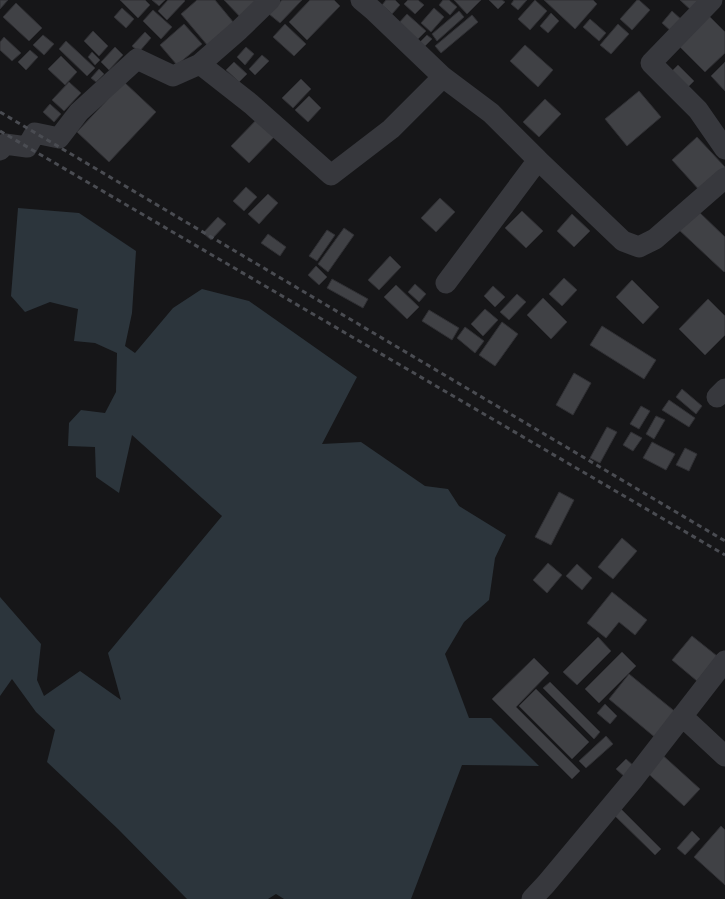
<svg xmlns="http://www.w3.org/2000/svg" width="725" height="899" viewBox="0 0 725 899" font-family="Rubik,sans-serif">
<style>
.water{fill:#2c353c}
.building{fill:#404145;stroke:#303034}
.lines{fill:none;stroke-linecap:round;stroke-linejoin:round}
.minor{stroke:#37383d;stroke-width:21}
.rail{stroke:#4a4c52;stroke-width:3;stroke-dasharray:5 4;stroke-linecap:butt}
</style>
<rect width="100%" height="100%" fill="#161618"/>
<!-- water -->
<path class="water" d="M18,208L79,213L136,251L132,313L125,346L135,353L173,308L202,289L249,301L357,377L322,444L361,442L425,486L448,489L459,506L506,535L495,558L489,600L464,622L445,654L469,718H491L539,766L462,765L411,899H284L276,894L268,899H187L118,829L47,762L55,730L36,712L12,679L0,696V597L41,644L37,680L44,696L80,671L121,700L108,653L222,516L132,435L119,493L96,477L95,447L68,446L69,423L81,410L105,413L116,392L117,353L95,343L74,341L78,309L50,302L25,312L11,296Z"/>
<!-- building -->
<path class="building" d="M0,0H8L0,9Z
M120,0H145L150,5L138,18Z
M152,0H165L159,6Z
M168,0H184L185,1L167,20L158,11Z
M197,0H215L234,23L208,46L181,14Z
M224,0H265L244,21Z
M282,0H302L280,23L269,14Z
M310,0H334L340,6L307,40L289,22Z
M386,0H395L400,5L392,14L382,5Z
M408,0H418L424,5L415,14L404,4Z
M443,0H449L457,7L450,15L439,5Z
M454,0H481L467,14Z
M489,0H502L505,2L498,9Z
M514,0H527L518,10L511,4Z
M535,0L547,11L530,30L518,19Z
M544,0H593L597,4L575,29Z
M637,0H639L650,10L632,30L620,19Z
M680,0H703L694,13Z
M16,3L42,28L29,41L3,17Z
M122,8L134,19L126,28L114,17Z
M434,8L444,17L431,32L421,23Z
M153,10L172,27L161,39L143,21Z
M459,11L464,17L437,41L432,34Z
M672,11L683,21L673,33L662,23Z
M551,13L559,21L548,33L540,26Z
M407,14L426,31L415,42L397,25Z
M472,15L478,22L441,53L435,46Z
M709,16L725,32V53L705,72L679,46Z
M590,19L606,33L599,41L583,27Z
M184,24L202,44L177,65L160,45Z
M285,24L306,44L294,56L273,37Z
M618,24L629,34L611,54L600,45Z
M93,31L108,46L99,56L84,41Z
M145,32L151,38L139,52L132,46Z
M43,35L54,44L44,55L33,45Z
M427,35L432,39L423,48L418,44Z
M4,37L21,53L12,61L0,50V42Z
M66,41L95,68L87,76L59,49Z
M525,45L553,70L538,87L510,61Z
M115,47L123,55L109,70L101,62Z
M246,47L254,54L245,65L237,57Z
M30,50L38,57L26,70L18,62Z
M92,52L100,60L95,65L88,57Z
M262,55L269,61L255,75L249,69Z
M61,56L77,72L65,85L48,69Z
M234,62L247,74L239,82L226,70Z
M725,62V91L711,76Z
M678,65L694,81L688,87L672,71Z
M99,69L104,74L96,82L91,78Z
M301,79L311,89L293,108L282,98Z
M69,82L81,93L64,111L52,100Z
M124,82L156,112L109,162L77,132Z
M639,91L661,117L627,146L605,119Z
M309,96L321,108L308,122L295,110Z
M545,99L561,114L539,137L523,122Z
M50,104L61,114L54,122L43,112Z
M260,116L278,133L249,163L231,146Z
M697,137L725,167V171L701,192L672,160Z
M246,187L257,197L244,211L233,201Z
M268,194L278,203L259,224L248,214Z
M440,198L455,212L436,232L421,218Z
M697,210L725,237V271L724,272L678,229Z
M522,211L543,231L526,248L505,228Z
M572,214L590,231L574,247L557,231Z
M218,217L226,224L211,240L203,233Z
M344,228L354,235L328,272L318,264Z
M327,230L335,235L317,261L309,256Z
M268,234L286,247L280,256L261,243Z
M390,256L401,267L379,290L368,280Z
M316,266L327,277L319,285L308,275Z
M564,278L577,290L562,306L549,294Z
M332,279L368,299L363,308L327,288Z
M632,280L659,307L643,324L616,297Z
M415,284L426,294L419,302L408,292Z
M396,285L419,307L407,319L384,297Z
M493,286L505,297L495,307L484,296Z
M517,294L526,302L509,320L500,312Z
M543,298L567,322L551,339L527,315Z
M708,299L725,316V335L705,355L679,329Z
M485,309L498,320L483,336L471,324Z
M429,310L459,328L452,340L422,321Z
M502,322L518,334L495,366L479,355Z
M602,326L656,360L644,379L590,345Z
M465,327L484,341L475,353L457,338Z
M574,373L591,383L573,415L556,405Z
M682,389L702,406L696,414L676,397Z
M669,400L695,418L689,427L662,410Z
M641,406L650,411L639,429L630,424Z
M656,416L665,420L654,439L646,434Z
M607,427L617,432L600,463L590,458Z
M631,432L642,438L633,451L623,445Z
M652,442L675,454L666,470L643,458Z
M685,448L697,454L689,471L676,465Z
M559,492L574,500L551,545L535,537Z
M622,538L637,551L613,579L598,567Z
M548,563L562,575L547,593L533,580Z
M577,564L592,578L582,590L566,576Z
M612,592L647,620L635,635L619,622L606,638L587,623Z
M692,636L717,656L697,681L672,660Z
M598,637L611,651L577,685L563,672Z
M622,652L636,666L599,703L585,689Z
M534,658L549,673L516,707L580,771L572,779L492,699Z
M629,674L678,714L657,739L609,699Z
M550,682L600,732L594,739L543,688Z
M536,689L589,742L572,759L519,706Z
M605,704L617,716L610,724L597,713Z
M606,736L613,744L586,768L579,761Z
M658,751L700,789L684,806L642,768Z
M626,759L635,767L626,778L616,769Z
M620,808L661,849L655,855L613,814Z
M721,826L725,830V885L694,857Z
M692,831L700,839L685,855L677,848Z"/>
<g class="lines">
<!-- minor -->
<path class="minor" d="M361,0L373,10L443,77L491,113L538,160L623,241L639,247L655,239L725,178
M712,0L651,63L698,110L725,149
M200,64L251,104L331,175L391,129L443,77
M0,150L5,144L27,147L35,133L59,138L79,112L137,59L173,76L200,64L239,30L270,0
M446,283L538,160
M717,397L725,389
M682,716L725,756
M532,899L546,884L632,781L725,661"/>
<!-- rail -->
<path class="rail" d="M0,112L725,541
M0,131L725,555"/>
</g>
</svg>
